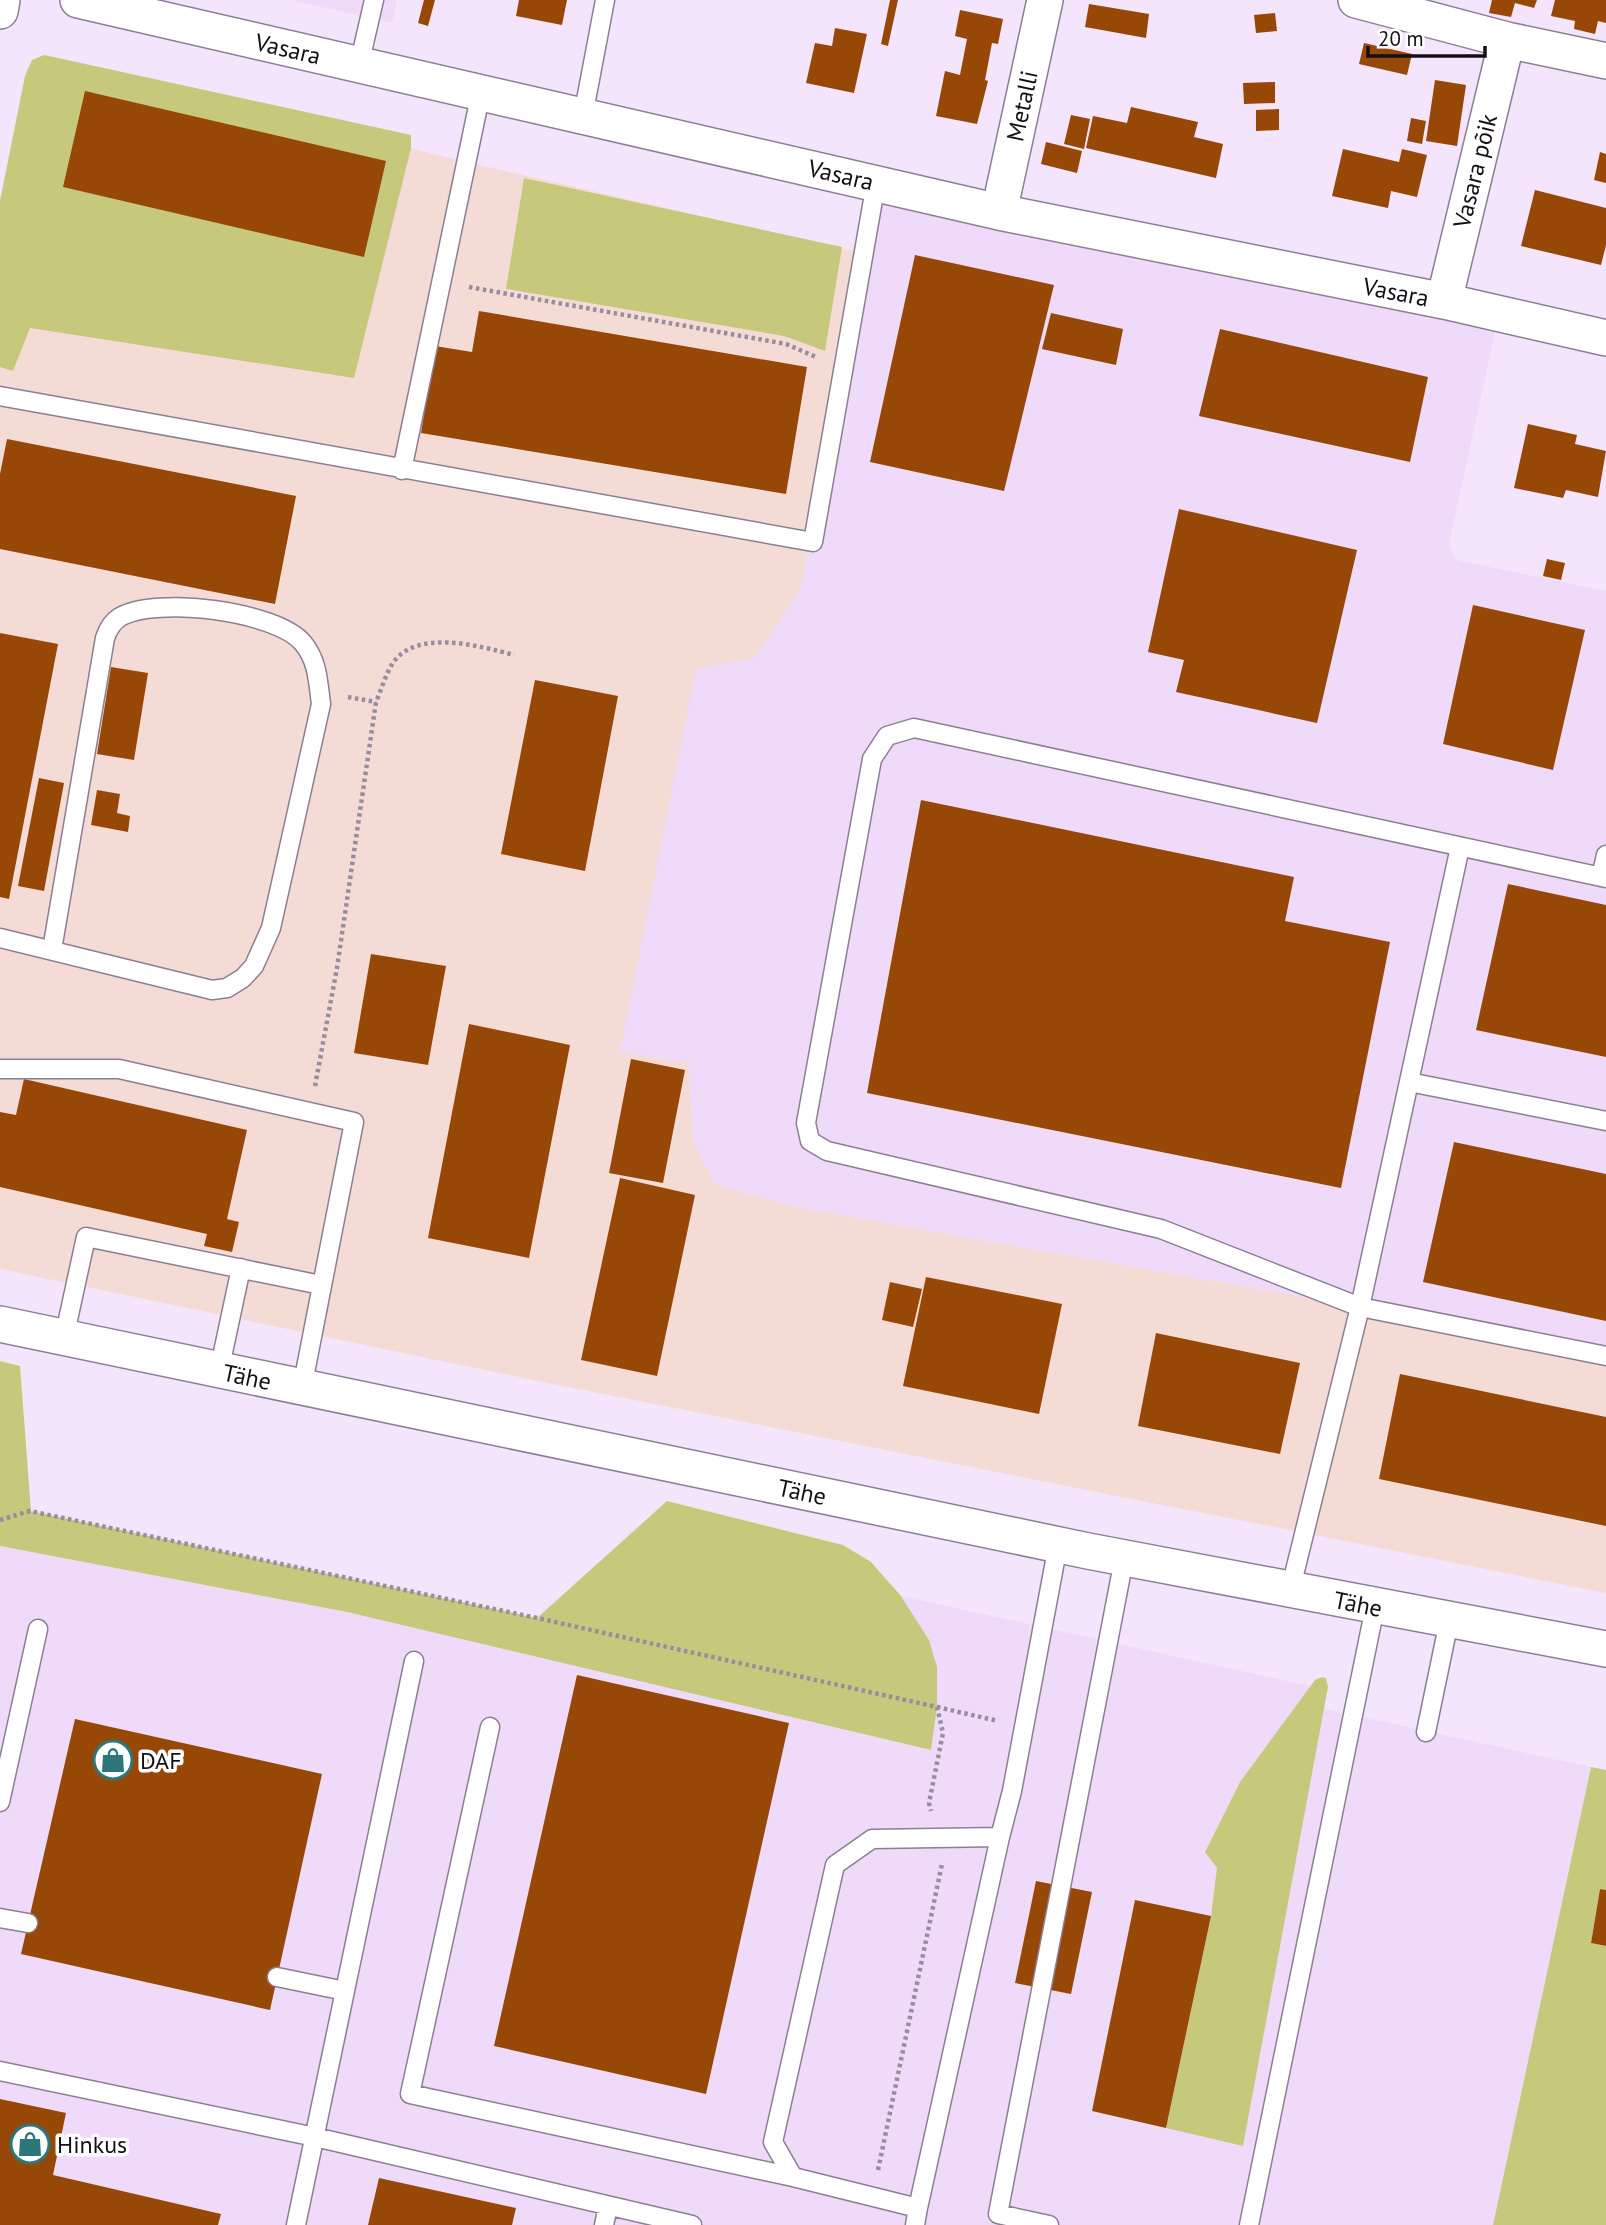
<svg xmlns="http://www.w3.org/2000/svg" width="1606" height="2225" viewBox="0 0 1606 2225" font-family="'PT Sans',sans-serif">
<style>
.commercial{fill:#f5dbd6}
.built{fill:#efdbf9}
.green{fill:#c6c97b}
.building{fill:#974706}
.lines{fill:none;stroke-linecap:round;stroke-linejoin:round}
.lane-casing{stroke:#8c7e93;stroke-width:21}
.street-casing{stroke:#8c7e93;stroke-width:38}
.path{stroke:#988d9e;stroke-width:4.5;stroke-dasharray:3.5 3.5;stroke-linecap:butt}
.lane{stroke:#fff;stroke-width:18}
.street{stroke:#fff;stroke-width:35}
.labels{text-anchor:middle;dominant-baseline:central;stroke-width:7;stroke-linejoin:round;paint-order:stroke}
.street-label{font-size:24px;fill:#140f17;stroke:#fff}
.poi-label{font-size:24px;fill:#140f17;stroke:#fff;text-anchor:start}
</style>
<rect width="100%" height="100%" fill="#f4e5fc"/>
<!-- commercial -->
<path class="commercial" d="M44,55L411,135V148L449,158L863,253L801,589L755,658L689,1063L693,1142L715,1184L797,1207L1360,1307L1606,1356V1593L528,1379L0,1269V201L25,76L32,60Z"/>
<!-- built -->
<path class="built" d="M291,0H397L392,23Z
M876,183L1499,314L1449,544L1456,560L1606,591V1356L1360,1307L797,1207L715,1184L693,1142L689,1063L620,1052L696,669L755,658L801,589Z
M0,1546L347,1612L931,1750L937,1707L929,1640L901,1596L1310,1686L1325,1709L1591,1767L1493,2225H0Z"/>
<!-- green -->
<path class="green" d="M44,55L411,135V148L354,378L30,328L13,371L0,367V201L25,76L32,60Z
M524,178L842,247L825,351L784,336L506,289Z
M0,1361L20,1366L31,1511L537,1618L667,1501L843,1545L871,1562L901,1596L929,1640L937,1667V1707L931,1750L347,1612L0,1546Z
M1322,1677L1326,1678L1328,1687L1243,2146L1166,2128L1211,1916L1217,1868L1205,1852L1240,1782L1315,1680Z
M1591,1767L1606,1770V1890L1600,1889L1591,1943L1606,1946V2225H1493Z"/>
<!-- building -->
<path class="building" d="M424,0H435L428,26L418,23Z
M519,0H567L562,25L516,16Z
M890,0H898L888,46L881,44Z
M1492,0H1537L1534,8L1515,3L1511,17L1489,13Z
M1555,0H1606V23L1598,21L1595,34L1574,29L1575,21L1551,16Z
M1089,4L1149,14L1146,38L1085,27Z
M960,10L1003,19L998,44L992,43L985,80L988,81L977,124L936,116L945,71L960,75L967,39L955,36Z
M1275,13L1277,31L1256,33L1254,15Z
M835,28L867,34L854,93L806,83L815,43L832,46Z
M1364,43L1412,54L1407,75L1359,64Z
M1435,80L1466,85L1457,146L1426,141Z
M1275,82V103L1244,104L1243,83Z
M85,91L386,161L364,257L63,187Z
M1131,107L1198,122L1194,137L1223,144L1216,178L1086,148L1093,116L1127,123Z
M1279,109V130L1256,131V110Z
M1071,115L1090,119L1084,149L1064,144Z
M1411,118L1426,121L1422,144L1407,141Z
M1046,142L1082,151L1077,173L1041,164Z
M1343,149L1399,162L1402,149L1427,155L1417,197L1391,191L1388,208L1332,196Z
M1600,152L1606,154V183L1594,180Z
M1535,190L1606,208V245L1601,265L1521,246Z
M915,255L1054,285L1004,491L870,462Z
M479,311L807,367L786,494L421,433L435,346L472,352Z
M1051,313L1123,329L1116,365L1042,349Z
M1220,329L1428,377L1410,462L1199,416Z
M1528,424L1577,435L1575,444L1606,451L1598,497L1566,490L1563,498L1514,488Z
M7,439L296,496L275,604L0,549V474Z
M1179,509L1357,550L1317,723L1176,692L1184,660L1148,652Z
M1547,559L1565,563L1561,580L1543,576Z
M1473,605L1585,630L1553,770L1443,744Z
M0,633L58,644L9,899L0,897Z
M111,667L148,673L134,760L97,754Z
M535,680L618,696L585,871L501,854Z
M39,778L64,783L44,891L18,886Z
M97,790L120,794L117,813L130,816L128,832L91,825Z
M921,800L1294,877L1285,921L1390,942L1341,1188L867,1093Z
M1508,884L1606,905V1057L1476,1030Z
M371,954L446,966L428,1065L354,1053Z
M469,1024L570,1045L529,1258L428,1238Z
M631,1059L685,1070L663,1183L609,1173Z
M24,1079L247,1130L227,1219L239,1222L232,1252L204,1246L207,1234L0,1187V1112L16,1115Z
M1454,1142L1606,1174V1321L1423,1282Z
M620,1178L695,1195L657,1376L581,1360Z
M926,1277L1062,1304L1039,1414L903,1386Z
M890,1282L922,1289L913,1327L882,1320Z
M1156,1333L1300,1363L1280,1454L1138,1426Z
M1400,1374L1606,1417V1526L1379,1479Z
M577,1675L789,1723L706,2094L494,2046Z
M75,1719L322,1774L270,2010L21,1954Z
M1036,1881L1092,1892L1071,1994L1015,1983Z
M1600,1889L1606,1890V1946L1591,1943Z
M1135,1900L1211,1916L1166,2128L1092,2111Z
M0,2099L66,2113L53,2175L221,2214L218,2225H0Z
M379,2178L516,2208L512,2225H368Z"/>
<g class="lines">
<defs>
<path id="lane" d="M359,65L374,0
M583,116L605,0
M0,396L813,542L876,183
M402,470L481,92
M1601,877L1606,855
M1606,878L914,728L887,736L872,759L806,1123L810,1141L827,1151L1161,1229L1360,1307L1606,1356
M0,938L212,990L227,988L243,978L254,966L271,928L321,704C318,682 318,661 303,643C276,611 156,596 120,617C112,622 108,629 105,638L52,950
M0,1069H119L354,1122L302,1388
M1409,1082L1606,1121
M64,1338L86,1237L321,1285
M219,1371L241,1268
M1290,1591L1360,1307L1460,847
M490,1727L410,2094L793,2177
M1426,1732L1449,1621
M0,1802L38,1629
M1000,1837L918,2208L793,2177L773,2142L835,1865L872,1839L1000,1837L1012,1791L1058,1545
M0,1918L28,1923
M277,1977L345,1991
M0,2071L315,2137L692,2225
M296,2225L414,1661
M604,2225L608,2206
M915,2225L918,2208
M1049,2225L998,2214L1124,1559
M1249,2225L1375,1607"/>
<path id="street" d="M78,0L999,212L1444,301L1606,338
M1356,0L1507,40
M0,11L2,0
M999,212L1045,0
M1444,301L1507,40L1606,61
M0,1324L1088,1551L1606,1649"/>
</defs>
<!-- lane casing -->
<use href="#lane" class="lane-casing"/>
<!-- street casing -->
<use href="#street" class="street-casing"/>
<!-- path -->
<path class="path" d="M469,287L786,344L816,357
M348,697L376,702
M315,1086L337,968L376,702C381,690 385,677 391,666C413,627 480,646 514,655
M0,1520L30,1511L537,1618L937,1707L943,1733L929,1803L931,1811
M937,1707L998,1721
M878,2170L942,1864"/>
<!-- lane -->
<use href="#lane" class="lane"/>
<!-- street -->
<use href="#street" class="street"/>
</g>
<!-- icons -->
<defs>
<symbol id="shop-ring" viewBox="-11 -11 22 22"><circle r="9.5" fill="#fff" stroke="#2d777b" stroke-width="1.5"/><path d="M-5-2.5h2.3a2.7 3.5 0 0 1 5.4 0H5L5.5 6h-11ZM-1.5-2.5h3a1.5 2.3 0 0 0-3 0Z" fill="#2d777b"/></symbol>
</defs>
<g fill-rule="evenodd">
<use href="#shop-ring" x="91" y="1738" width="44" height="44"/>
<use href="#shop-ring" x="8" y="2122" width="44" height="44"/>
</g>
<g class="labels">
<!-- street labels -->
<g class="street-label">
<text transform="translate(288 49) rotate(13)">Vasara</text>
<text transform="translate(1022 106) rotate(-78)">Metalli</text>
<text transform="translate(1475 171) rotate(-76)">Vasara põik</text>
<text transform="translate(841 175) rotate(13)">Vasara</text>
<text transform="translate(1396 292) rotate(11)">Vasara</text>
<text transform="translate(247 1377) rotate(12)">Tähe</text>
<text transform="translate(802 1492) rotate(12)">Tähe</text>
<text transform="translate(1358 1604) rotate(11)">Tähe</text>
</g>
<!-- poi labels -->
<g class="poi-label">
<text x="140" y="1760">DAF</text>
<text x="57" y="2144">Hinkus</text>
</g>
</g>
<!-- scale -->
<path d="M1368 46v10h117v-10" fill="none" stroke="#140f17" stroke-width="3.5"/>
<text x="1378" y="46" font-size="21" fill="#140f17" stroke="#ffffff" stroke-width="5" paint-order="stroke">20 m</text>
</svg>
